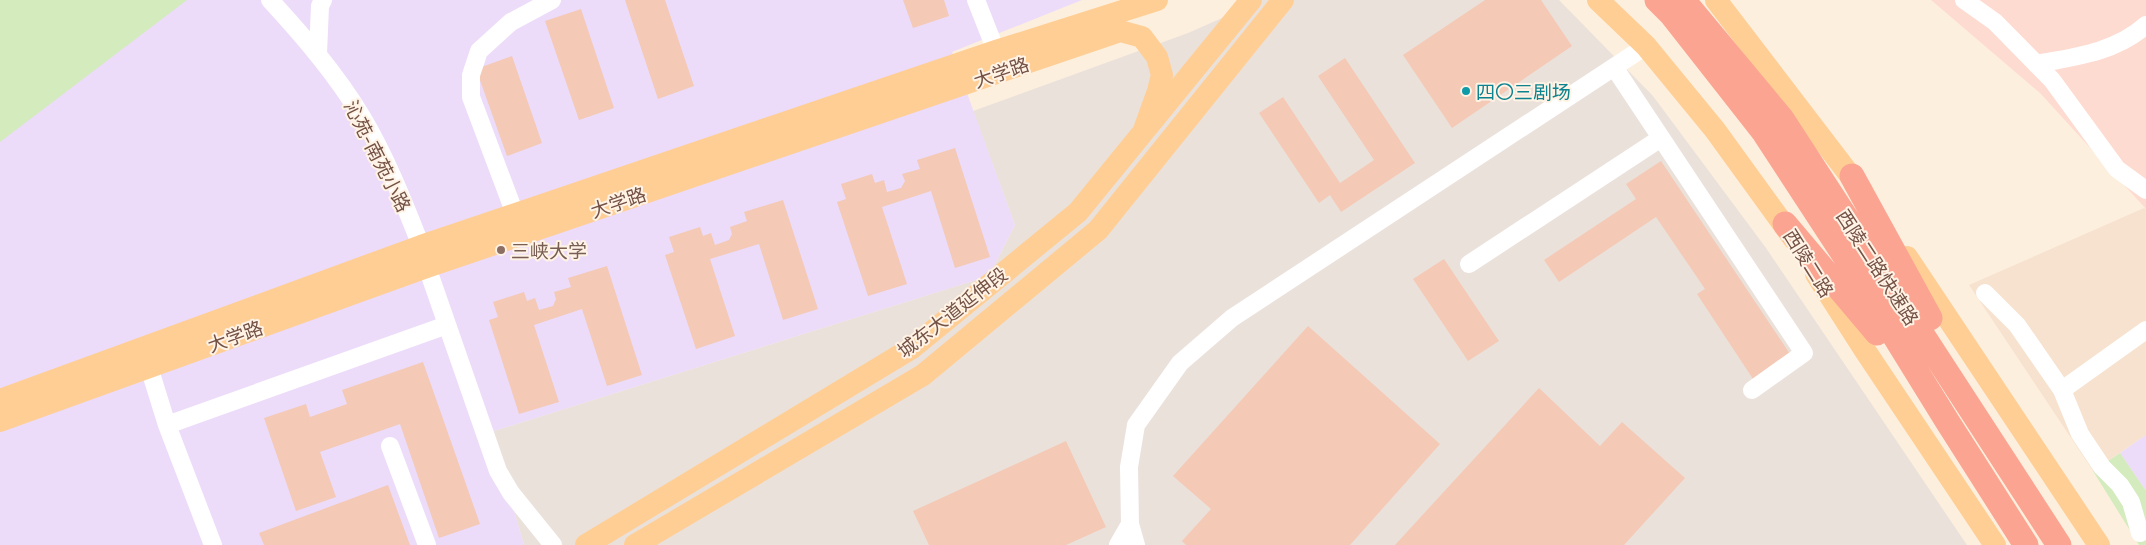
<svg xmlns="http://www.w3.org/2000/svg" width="2146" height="545" viewBox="0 0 2146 545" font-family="Commissioner,'Noto Sans SC',sans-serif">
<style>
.residential{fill:#f7e2cf}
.commercial{fill:#fedbd1}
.industrial{fill:#ebe1db}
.education{fill:#ecdcf9}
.green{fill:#d3ebbd}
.building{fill:#f4c9b5}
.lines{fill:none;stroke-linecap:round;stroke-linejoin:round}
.minor{stroke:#fff;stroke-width:18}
.major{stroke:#ffce94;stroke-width:22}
.highway{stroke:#fba491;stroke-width:25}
.culture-dot{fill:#0f9aa8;stroke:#fff3e6;stroke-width:2}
.education-dot{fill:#8d6e63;stroke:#fff3e6;stroke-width:2}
.labels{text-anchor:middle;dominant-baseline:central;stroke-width:4;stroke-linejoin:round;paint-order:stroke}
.street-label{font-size:19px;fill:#745246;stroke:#fff3e6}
.culture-label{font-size:19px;fill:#0d838f;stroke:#fff3e6;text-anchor:start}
.education-label{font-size:19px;fill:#785e54;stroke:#fff3e6;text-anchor:start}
</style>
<rect width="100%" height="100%" fill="#fdefde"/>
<!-- residential -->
<path class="residential" d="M2144,208L2146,209V435L2093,471L1969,285Z"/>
<!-- commercial -->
<path class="commercial" d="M1931,0H2146V209L2040,93Z"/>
<!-- industrial -->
<path class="industrial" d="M1263,0H1559L1653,96L1766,248L1967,545H524L491,432L989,276L1015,225L973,111L1188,33Z"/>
<!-- education -->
<path class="education" d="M0,0H1082L952,52L1015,225L989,276L491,432L524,545H0Z
M2146,435V491L2120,453Z"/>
<!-- green -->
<path class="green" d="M0,0H187L0,142Z
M2120,453L2146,491V545H2139L2093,471Z"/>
<!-- building -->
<path class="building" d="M625,0H665L694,86L658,99Z
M903,0H944L949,16L913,28Z
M1485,0H1541L1572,46L1452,128L1403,55Z
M581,9L614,108L579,120L545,21Z
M512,56L542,143L507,156L476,69Z
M1345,58L1415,163L1341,212L1330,195L1319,203L1259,113L1283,97L1340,183L1374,160L1318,76Z
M955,148L990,257L955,268L931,191L882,207L907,284L868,296L837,202L846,199L841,184L872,174L875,183L884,180L887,192L901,188L905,181L902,174L920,169L917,160Z
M1661,161L1790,354L1753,379L1697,294L1705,289L1656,217L1559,282L1544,260L1636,199L1626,184Z
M783,200L818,309L783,320L759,244L710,259L735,336L696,349L665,255L674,252L669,237L700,227L703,236L711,233L715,245L729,240L732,234L730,227L747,221L744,212Z
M1444,259L1499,341L1468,361L1413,279Z
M607,266L642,375L607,386L582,309L534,325L559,402L519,414L489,320L498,317L493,302L524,292L527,301L535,298L539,310L553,306L556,299L554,292L571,287L568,278Z
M1308,326L1440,444L1350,545H1186L1182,541L1211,509L1173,476Z
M423,362L480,524L439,538L400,424L320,452L336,497L296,511L264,418L306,404L310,417L347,404L342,390Z
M1539,388L1600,446L1622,422L1685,478L1624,545H1395Z
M1066,441L1106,527L1066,545H929L913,511Z
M388,485L410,545H264L259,533Z"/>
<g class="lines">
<!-- minor -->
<path class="minor" d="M270,0C304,37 336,74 362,117C386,157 404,203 421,246
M976,0L996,51
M1964,0L1995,22L2052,80L2117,169L2146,190
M318,53L320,6L323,0
M2036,64C2075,57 2116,52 2146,25
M1614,67L1804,353L1752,390
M515,214L471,97V75L479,51L511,22L552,0
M1469,264L1661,138
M427,267L498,471L511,493L553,545
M1985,293L2017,325L2062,390L2080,434L2102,467L2120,485L2131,502L2140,533
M149,367L167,425L213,545
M2062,390L2146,330
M167,425L447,325
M390,446L427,545
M1118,545L1130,524
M1136,545L1130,524L1129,467L1136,425L1180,363L1232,318L1646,46"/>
<!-- major -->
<path class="major" d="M1598,0L1646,46L1715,130L1794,239
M1716,0L1862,191
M1907,257L2099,545
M1816,274L1864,349L1995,545
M0,400L421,246L996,51L1157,0
M0,421L427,267L1120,31L1142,37L1157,57L1162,75L1158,91L1144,130
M586,545L912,348L1078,212L1251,0
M635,545L923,375L1098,230L1283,0"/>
<!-- highway -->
<path class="highway" d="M1657,0L1672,15L1763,131L1850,264L1947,421L2026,545
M1683,0L1782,119L2059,545
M1852,176L1930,318
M1785,224L1877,333"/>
</g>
<!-- markers -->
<circle class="culture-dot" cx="1466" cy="91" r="5"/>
<circle class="education-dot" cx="501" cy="250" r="5"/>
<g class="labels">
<!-- street labels -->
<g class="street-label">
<text transform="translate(1001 72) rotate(-19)">大学路</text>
<text transform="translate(378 156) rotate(63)">沁苑-南苑小路</text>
<text transform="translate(618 202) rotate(-19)">大学路</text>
<text transform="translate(1809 263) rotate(58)">西陵二路</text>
<text transform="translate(1878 267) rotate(57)">西陵二路快速路</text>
<text transform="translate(952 312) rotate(-38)">城东大道延伸段</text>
<text transform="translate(235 336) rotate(-20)">大学路</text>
</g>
<!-- culture labels -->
<g class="culture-label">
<text x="1476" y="91">四〇三剧场</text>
</g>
<!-- education labels -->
<g class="education-label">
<text x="511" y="250">三峡大学</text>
</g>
</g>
</svg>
